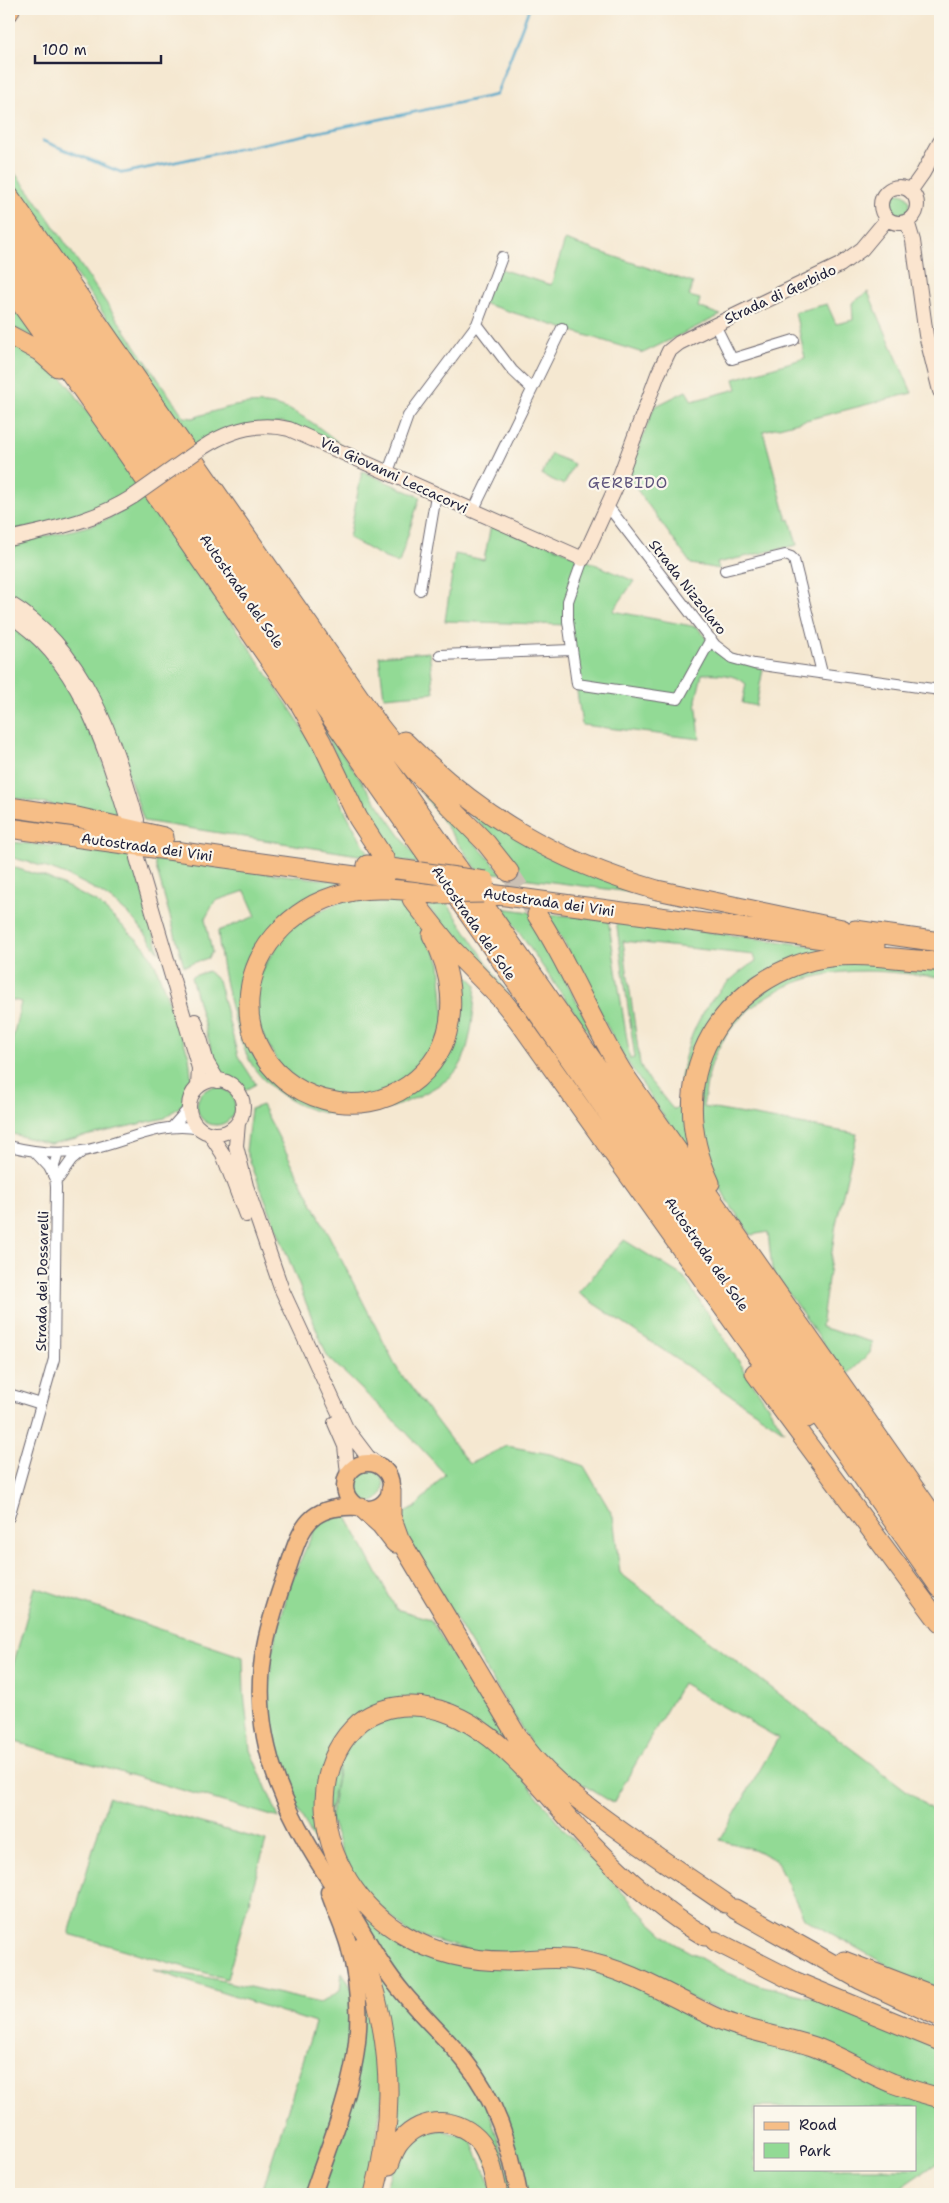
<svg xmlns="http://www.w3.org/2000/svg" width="949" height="2203" viewBox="0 0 949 2203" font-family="'Shantell Sans',sans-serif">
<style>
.green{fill:#92da95;stroke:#5a7e68;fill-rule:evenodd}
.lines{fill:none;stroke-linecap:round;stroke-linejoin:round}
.stream{stroke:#4ca5c9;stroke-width:2.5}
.highway-tunnel{stroke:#cbc0b3;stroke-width:19;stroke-dasharray:19 9;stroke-linecap:butt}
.street-casing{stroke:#6c6770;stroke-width:12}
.secondary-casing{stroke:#6c6770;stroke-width:16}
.primary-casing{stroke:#6c6770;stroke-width:19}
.highway-casing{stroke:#6c6770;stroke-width:21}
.street{stroke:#fff;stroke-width:10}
.secondary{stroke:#fbe5cf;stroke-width:14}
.primary{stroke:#f6be87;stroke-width:16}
.highway{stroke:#f6be87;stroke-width:19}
.secondary-bridge-casing{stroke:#6c6770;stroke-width:16;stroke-linecap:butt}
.highway-bridge-casing{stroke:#6c6770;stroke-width:21;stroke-linecap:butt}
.secondary-bridge{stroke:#fbe5cf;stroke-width:14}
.highway-bridge{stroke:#f6be87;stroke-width:19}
.labels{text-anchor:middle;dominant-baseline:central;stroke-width:4.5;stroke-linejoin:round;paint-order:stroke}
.street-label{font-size:14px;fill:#22223b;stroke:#fbf7ec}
.quarter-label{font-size:16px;letter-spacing:1px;fill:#5f557d;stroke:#fbf7ec}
</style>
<rect width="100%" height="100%" fill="#fbf7ec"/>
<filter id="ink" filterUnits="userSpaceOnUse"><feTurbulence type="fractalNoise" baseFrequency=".02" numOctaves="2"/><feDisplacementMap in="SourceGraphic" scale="10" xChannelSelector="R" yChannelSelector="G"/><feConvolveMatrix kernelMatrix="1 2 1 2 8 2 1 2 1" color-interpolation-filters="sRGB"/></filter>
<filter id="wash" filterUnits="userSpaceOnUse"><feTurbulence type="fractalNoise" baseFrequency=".0096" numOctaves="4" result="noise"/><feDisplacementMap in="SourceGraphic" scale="20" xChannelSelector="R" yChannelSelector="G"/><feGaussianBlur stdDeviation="1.12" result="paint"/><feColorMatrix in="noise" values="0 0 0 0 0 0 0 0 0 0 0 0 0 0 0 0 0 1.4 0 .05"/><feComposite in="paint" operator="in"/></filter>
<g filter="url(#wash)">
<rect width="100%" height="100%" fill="#f5e8d1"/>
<!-- green -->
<path class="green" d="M9,166L34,197L184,417L193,418C266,393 286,399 345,448L282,422L193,447L151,381L9,180Z
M888 204a11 11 0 1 1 22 0a11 11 0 1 1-22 0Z
M565,240L693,283L689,296L700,299L698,307L721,315L643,353L482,303L500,269L551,285Z
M868,292L912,393L763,431L787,520L790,519L797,545L717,563L719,569L691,564L628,477L654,407L686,391L692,401L737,389L734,379L805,358L795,312L827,304L836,324L853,320L852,303Z
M9,294L38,341L25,333L9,326Z
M9,340L56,372L70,387L139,485L112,503L87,515L9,532Z
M551,454L574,464L564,485L542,475Z
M362,471L420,497L399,563L385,558L349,538Z
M148,496L297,719C324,764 343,812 371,857L144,821L115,736L9,599V546C34,537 60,534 85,527C108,521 128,508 148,496Z
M492,520L634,581L613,611L697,627L714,648L763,669L756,706L742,703L746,684C736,674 716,673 702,674L696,700L700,739L582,725L567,625L445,621L455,554L484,560Z
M9,621C42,644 77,691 92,730C103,758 111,788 120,818L9,797Z
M429,652L434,693L384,697L379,656Z
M318,719L420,864L390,859L371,828Z
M400,761L503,874L478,871Z
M447,791L629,889V892L522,878L492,836Z
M9,842L109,851L134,857L159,952C149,939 139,924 127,913C95,883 50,867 9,857Z
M154,860L337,881L341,884L340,887L291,913L244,1004L285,1085L379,1104L446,1046V955L476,984C474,1009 472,1039 462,1062C454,1078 439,1085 425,1093C367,1124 302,1126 257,1072C236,1047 220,964 218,931L256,916L245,891L215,901L205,919L212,952L208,958L184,966Z
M9,866L48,878L98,903L145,947L155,964L189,1056L192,1083L182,1105L165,1118L50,1144L9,1133V1055L21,1002L9,999Z
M355,895L402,897L422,925L440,963L445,1026L419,1070L376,1096L323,1095L281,1069L255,1020L258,978L288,927Z
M420,897L445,900L515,1004L460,947Z
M502,908L530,912L605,1056Z
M546,914L608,919L630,1059L635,1058L616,920L837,949L812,956L705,1037L694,1161L620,1051L564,942ZM623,941L754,955L756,961C700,996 681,1044 678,1108L673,1109L646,1076L640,1064Z
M850,962L940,969V977C915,975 890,971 865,971C802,971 743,996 715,1055C708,1071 706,1090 703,1107L857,1134L836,1224L821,1327L872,1342L870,1353L846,1376L772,1270L768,1232L751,1235L728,1202L708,1164L699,1131L702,1071L725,1021L787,974Z
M208,971L218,980L238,1056L256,1084L245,1090L233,1085L216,1067L191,977Z
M197 1106a19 19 0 1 1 38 0a19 19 0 1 1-38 0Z
M262,1105L398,1370L469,1464L507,1446L550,1454L584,1466L613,1516L620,1573L940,1816V1988L908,1977L804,1918L776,1860L753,1849L720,1840L778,1738L682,1683L613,1803L554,1767L535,1751L408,1539L399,1515L415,1508L445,1474L404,1430L327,1356L246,1151L251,1109Z
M624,1240L684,1277L784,1431L578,1293Z
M350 1486a17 17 0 1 1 34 0a17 17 0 1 1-34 0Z
M345,1513L396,1609L430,1619L507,1742L436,1703L344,1731L327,1841L317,1846L290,1794L268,1707L272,1651L291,1581L317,1524Z
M35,1587L243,1657L244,1693L250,1750L279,1818L9,1740V1680Z
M382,1713L447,1715L516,1769L566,1832L651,1923L672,1942L727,1973L759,1985L814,1998L940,2048V2093L759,2029L635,1973L494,1957L408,1933L350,1877L329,1813L344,1746Z
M108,1797L266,1841L227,1979L69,1934Z
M349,1891L403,1941L592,1967L769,2040L940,2102V2161L892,2194H524L507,2129L380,1953ZM755,2107H915V2169H755Z
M372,1960L485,2098L515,2194H503L469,2126L393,2137Z
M153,1970L205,1977L320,2003L340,1991L342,1972L353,1990L354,2039L310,2194H261L315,2023Z
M369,1990L383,2089L369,2194H318L362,1992Z
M433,2127L471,2139L494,2194H384L396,2155Z"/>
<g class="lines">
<!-- stream -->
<path class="stream" d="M43,141L123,173L496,95L529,9"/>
</g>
</g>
<g filter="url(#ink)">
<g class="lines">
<!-- highway-tunnel -->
<path class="highway-tunnel" d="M509,872L534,910"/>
<defs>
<path id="street" d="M477,324L512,370L532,389
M715,325L732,359L794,340
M388,472L408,416L477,324L502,257
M607,505L715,645L732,658L754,664L940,690
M473,511L562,328
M583,559L568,601V621L577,684L678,699L711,639
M725,570L785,555L791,557L794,560L822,673
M420,590L436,495
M440,655L571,650
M173,1126L189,1108
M9,1146C33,1152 57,1155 82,1151C121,1145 159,1120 199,1129
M35,1152L49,1167L54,1177
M59,1178L71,1161L83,1151
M9,1394L41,1404
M9,1517L54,1359L56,1187L54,1166L58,1153"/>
<path id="secondary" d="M881 205a18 18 0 1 1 36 0a18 18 0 1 1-36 0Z
M911,190L923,173L940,142
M907,221L913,241L926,335L940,391
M202,448C228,431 257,421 289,429L583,559L615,489L658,374L669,351L679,343L705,330L840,265L862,249L887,219
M9,539C55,528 93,522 134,496
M9,603C86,649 114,740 137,820
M9,615C79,659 104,744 127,818
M137,858L199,1068L198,1087
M195,1021L207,1063L218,1081
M189 1107a27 27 0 1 1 54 0a27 27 0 1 1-54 0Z
M238,1123L236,1146L246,1186L282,1290L346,1428L368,1457L380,1466
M210,1134L223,1154L246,1215
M335,1423L345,1446L348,1474"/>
<path id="primary" d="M345 1486a23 23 0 1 1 46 0a23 23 0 1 1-46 0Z
M359,1507C307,1504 301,1528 287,1571C278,1596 270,1620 265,1646C246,1746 291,1822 344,1902C364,1933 380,1966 404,1994C423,2017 445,2037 464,2060C496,2099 510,2146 519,2194
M313,2194C343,2106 375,2041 349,1946C344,1928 335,1910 329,1892"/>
<path id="highway" d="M9,12L10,9
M9,196L380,727L415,771L486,843L509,872
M9,226L940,1557
M9,257L940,1588
M9,287L115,436L300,704L322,743L358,818L384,858
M9,335L39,351L57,367
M404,741C479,816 555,861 657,890L842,929
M9,807L77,817L164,837
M9,828L384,880
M367,865L420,872
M483,893L875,946
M412,899L451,948L502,1000L518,1020L757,1355L807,1418
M537,915C570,965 591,1022 623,1073L940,1525
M855,930L940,942
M432,935C452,970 459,1018 438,1054C423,1079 397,1097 369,1102C307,1112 245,1065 249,999C253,942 300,901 354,891C381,886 409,891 436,894
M710,1183C676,1109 691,1031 760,984C781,970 805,960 830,957C868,952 903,961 940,961
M755,1373L940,1623
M391,1490V1516L399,1538L517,1736C541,1772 573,1796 608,1822C646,1850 686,1876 725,1903
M362,1508L381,1525L395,1543
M735,1909L861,1980L940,2017
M705,1936C666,1914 624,1877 593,1845C544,1795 485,1702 407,1706C391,1706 373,1712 360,1722C335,1744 325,1774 325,1806C326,1859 360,1910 404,1935C435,1954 471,1961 507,1961C533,1960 556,1956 582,1961C632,1970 676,2000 721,2020C750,2032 782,2036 812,2046C840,2056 865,2072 892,2083C908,2089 924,2094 940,2098
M715,1941L794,1981L940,2041
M360,1948C391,2028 397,2111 374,2194
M844,1961L940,1998
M389,2165C392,2156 395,2147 401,2141C423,2115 460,2117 481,2143C491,2157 494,2178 498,2194"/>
</defs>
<!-- street casing -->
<use href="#street" class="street-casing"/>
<!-- secondary casing -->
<use href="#secondary" class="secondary-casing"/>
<!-- primary casing -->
<use href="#primary" class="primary-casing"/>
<!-- highway casing -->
<use href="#highway" class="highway-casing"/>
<!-- street -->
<use href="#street" class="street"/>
<!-- secondary -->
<use href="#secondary" class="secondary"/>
<!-- primary -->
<use href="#primary" class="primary"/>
<!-- highway -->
<use href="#highway" class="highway"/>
<defs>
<path id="secondary-bridge" d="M134,496L202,448"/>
<path id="highway-bridge" d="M420,872L485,881
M436,894L483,893"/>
</defs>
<!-- secondary-bridge casing -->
<use href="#secondary-bridge" class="secondary-bridge-casing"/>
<!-- highway-bridge casing -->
<use href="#highway-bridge" class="highway-bridge-casing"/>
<!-- secondary-bridge -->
<use href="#secondary-bridge" class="secondary-bridge"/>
<!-- highway-bridge -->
<use href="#highway-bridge" class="highway-bridge"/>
</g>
</g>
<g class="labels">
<!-- street labels -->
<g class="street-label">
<text transform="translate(780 294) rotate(-25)">Strada di Gerbido</text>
<text transform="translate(394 475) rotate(25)">Via Giovanni Leccacorvi</text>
<text transform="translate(688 587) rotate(52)">Strada Nizzolaro</text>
<text transform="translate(242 591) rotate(55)">Autostrada del Sole</text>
<text transform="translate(147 847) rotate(8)">Autostrada dei Vini</text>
<text transform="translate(549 902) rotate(8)">Autostrada dei Vini</text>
<text transform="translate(474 923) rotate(55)">Autostrada del Sole</text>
<text transform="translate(707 1254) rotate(55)">Autostrada del Sole</text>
<text transform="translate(42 1281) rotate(-89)">Strada dei Dossarelli</text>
</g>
<!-- quarter labels -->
<g class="quarter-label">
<text x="628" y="482">GERBIDO</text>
</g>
</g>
<!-- margin -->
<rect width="949" height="2203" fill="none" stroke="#fbf7ec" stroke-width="30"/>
<!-- legend -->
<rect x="754" y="2106" width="162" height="65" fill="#fbf7ec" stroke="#a4a2a5"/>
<rect x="764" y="2122" width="25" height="8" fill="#f6be87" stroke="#a4a2a5"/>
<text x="799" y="2130" font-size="15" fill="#22223b">Road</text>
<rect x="764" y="2143" width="25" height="15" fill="#92da95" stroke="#a4a2a5"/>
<text x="799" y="2156" font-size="15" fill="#22223b">Park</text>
<!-- scale -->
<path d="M35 55v8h126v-8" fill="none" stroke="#22223b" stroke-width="2.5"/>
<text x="42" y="55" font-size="15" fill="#22223b" stroke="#fbf7ec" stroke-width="4" paint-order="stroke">100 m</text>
</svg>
